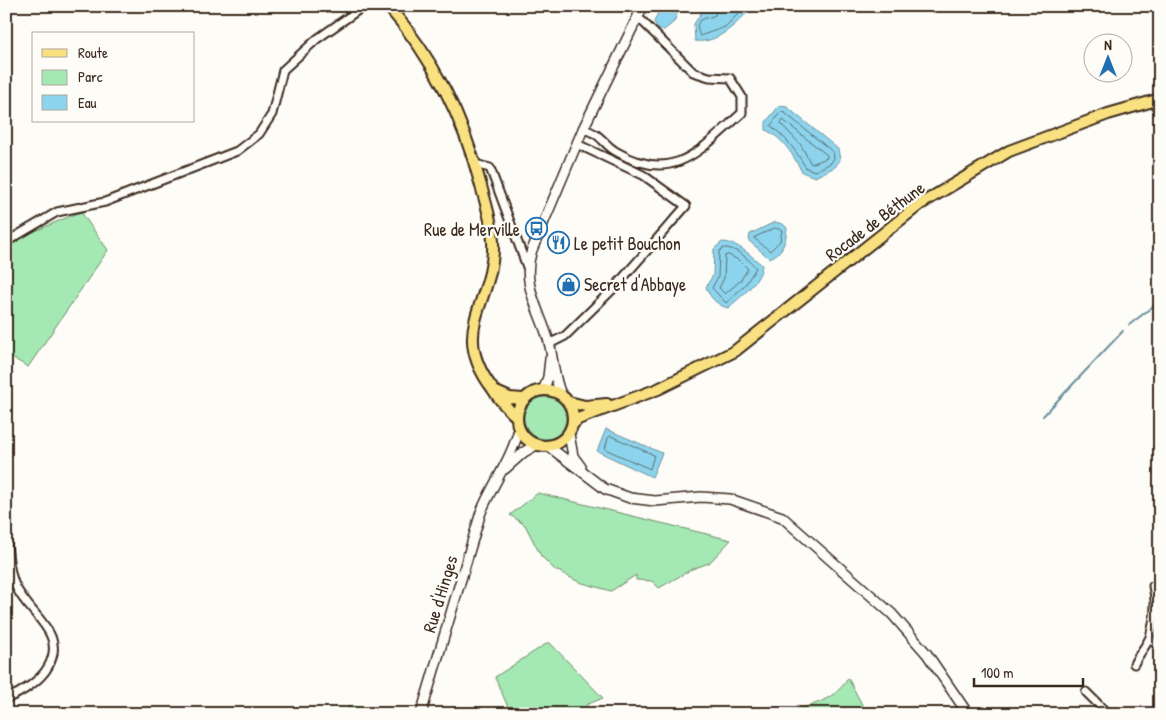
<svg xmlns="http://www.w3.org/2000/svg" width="1166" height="720" viewBox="0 0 1166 720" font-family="'Patrick Hand',sans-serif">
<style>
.green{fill:#a4e8b3;stroke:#708968}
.water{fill:#8cd4ed;stroke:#6c909a}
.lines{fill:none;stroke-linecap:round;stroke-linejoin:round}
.shore{stroke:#5b6e71;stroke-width:1}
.stream{stroke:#6c909a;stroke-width:2}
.street-casing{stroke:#3b2a1e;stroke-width:11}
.secondary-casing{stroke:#3b2a1e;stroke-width:12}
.primary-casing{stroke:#3b2a1e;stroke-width:14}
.street{stroke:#fdfcf7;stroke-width:7}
.secondary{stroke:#fdfcf7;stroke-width:9}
.primary{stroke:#f9e181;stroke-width:10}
.labels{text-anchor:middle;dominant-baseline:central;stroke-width:4.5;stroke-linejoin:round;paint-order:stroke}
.street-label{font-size:18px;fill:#3b2a1e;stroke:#fdfcf7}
.poi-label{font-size:18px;fill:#3b2a1e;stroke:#fdfcf7;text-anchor:start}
</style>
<rect width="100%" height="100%" fill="#fdfcf7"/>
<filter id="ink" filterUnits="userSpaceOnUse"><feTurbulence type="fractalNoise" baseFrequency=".02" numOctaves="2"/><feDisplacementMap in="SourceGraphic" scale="10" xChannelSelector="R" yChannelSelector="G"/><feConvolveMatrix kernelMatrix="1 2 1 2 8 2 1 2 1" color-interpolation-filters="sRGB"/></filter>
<g filter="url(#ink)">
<!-- green -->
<path class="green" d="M82,211L83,215L108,250L28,367L6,354V249L28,234Z
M524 418a21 21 0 1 1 42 0a21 21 0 1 1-42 0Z
M538,493L731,540L709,563L692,569L659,588L652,581L636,580V575L611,591L579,582L554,569L541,556L525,525L510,515Z
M549,642L603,698L586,705L589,714H511L495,677Z
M848,678L867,714H776C803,708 834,703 848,678Z
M349,705L371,712V714H346Z"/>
<!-- water -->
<path class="water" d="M661,6H680L674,22L664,30H659L654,22Z
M713,6H753C738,22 719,44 695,41L694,24L703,10L710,12L713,10Z
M779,106L787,107L838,149L840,160L835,167L815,177L802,172C793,155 784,139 766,130V122Z
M775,222L783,224L787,228C786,240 783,254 769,258L749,241L750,234Z
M722,242C738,242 750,255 762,265C761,282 739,298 728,308C718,306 709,297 706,287L713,275L714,249Z
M606,429L662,453L652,477L597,451Z"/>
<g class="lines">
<!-- shore -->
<path class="shore" d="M718,6L715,15C705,20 692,17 700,36L725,27L746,6
M781,112L785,113L833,152L834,158L831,163L815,171L806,168C796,151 787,138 771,126Z
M783,120L827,155V158L811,164L801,145L781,124Z
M775,228L782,230L780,241L770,251L754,238Z
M724,248C735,247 749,259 756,268L745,285L726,303L712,288L718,277L719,252Z
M729,255L740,261L748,269L740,281L725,294L719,288L724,278L725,256Z
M611,436L654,455L650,469L605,449L608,438Z"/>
<!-- stream -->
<path class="stream" d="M1129,325L1160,301
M1043,416L1123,331"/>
<defs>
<path id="street" d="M583,129C603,134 602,144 617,152C674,185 700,150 742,113V97L730,78L709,77L693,72L639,18
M475,164L490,168L527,267
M6,242L57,212L105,202L237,151L259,134L272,114L283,70L317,39L364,6
M549,344L565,336L615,287L686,206L643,175L577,144
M6,533C8,550 8,570 15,585C28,615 68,632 48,667C40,681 21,693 6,699
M1149,639L1160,646
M1134,664C1138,655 1147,645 1150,637C1154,622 1157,601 1153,586
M1086,692L1108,714"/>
<path id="secondary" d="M544,389L548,377L550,359
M561,394C554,379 553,358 549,342C540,310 520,284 532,250L583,129L643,6
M569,434L573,456L581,467
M548,446L605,489L630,498L655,501L701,497L730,499L782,517L892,614L927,654L968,714
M505,469L524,452L536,445
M421,714L481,512C492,485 512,458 519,429"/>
<path id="primary" d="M388,6C434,59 463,117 481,186C486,204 492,222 493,241C496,301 447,328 492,388C499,399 506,408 517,417
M517 418a28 28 0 1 1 56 0a28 28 0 1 1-56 0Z
M494,391L510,398L523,399
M569,402L585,406L607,404
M573,424L578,419L658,389L735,351L919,205L1009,151L1108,114L1160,99"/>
</defs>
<!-- street casing -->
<use href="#street" class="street-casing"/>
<!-- secondary casing -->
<use href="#secondary" class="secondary-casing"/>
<!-- primary casing -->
<use href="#primary" class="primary-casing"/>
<!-- street -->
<use href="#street" class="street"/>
<!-- secondary -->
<use href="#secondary" class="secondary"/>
<!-- primary -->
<use href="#primary" class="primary"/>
</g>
</g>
<!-- icons -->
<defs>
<symbol id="bus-ring" viewBox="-11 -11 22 22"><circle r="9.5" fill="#fdfcf7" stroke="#1f6fb2" stroke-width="1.5"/><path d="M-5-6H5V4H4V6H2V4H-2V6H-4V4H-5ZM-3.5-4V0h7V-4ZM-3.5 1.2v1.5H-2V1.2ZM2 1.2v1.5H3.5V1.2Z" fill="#1f6fb2"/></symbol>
<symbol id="restaurant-ring" viewBox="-11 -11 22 22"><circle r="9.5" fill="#fdfcf7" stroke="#1f6fb2" stroke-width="1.5"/><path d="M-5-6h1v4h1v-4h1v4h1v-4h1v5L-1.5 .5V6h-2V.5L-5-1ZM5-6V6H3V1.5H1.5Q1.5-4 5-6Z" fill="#1f6fb2"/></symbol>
<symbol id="shop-ring" viewBox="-11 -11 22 22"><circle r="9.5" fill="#fdfcf7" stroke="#1f6fb2" stroke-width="1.5"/><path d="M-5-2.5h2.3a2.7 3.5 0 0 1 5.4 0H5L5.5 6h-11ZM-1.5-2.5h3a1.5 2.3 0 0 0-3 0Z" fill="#1f6fb2"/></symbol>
</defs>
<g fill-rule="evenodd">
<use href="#bus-ring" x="524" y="216" width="25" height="25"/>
<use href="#restaurant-ring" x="546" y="230" width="25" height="25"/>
<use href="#shop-ring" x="556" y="272" width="25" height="25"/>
</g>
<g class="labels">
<!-- street labels -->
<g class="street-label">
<text transform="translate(875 221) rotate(-37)">Rocade de Béthune</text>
<text transform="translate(440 594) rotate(-73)">Rue d'Hinges</text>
</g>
<!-- poi labels -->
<g class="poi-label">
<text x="520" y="229" text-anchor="end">Rue de Merville</text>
<text x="574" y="243">Le petit Bouchon</text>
<text x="584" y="284">Secret d'Abbaye</text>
</g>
</g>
<!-- margin -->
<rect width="1166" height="720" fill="none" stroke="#fdfcf7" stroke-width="25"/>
<rect x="12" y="12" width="1141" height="695" fill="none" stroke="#3b2a1e" stroke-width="2" filter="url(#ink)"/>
<!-- legend -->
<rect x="32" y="32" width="162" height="90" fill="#fdfcf7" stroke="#afa8a0"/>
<rect x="42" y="49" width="25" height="8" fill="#f9e181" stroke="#afa8a0"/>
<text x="78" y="58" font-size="15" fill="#3b2a1e">Route</text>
<rect x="42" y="70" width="25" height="15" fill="#a4e8b3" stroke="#afa8a0"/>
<text x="78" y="82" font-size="15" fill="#3b2a1e">Parc</text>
<rect x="42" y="95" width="25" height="15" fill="#8cd4ed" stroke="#afa8a0"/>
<text x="78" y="108" font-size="15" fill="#3b2a1e">Eau</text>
<!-- north arrow -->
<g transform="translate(1108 58)"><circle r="24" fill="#fdfcf7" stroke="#afa8a0"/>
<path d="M0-4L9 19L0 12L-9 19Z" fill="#1f6fb2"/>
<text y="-8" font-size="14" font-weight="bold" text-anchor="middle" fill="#3b2a1e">N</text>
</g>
<!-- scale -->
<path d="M974 678v8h109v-8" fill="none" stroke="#3b2a1e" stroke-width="2.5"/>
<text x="981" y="678" font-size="15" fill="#3b2a1e" stroke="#fdfcf7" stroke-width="4" paint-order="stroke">100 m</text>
</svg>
